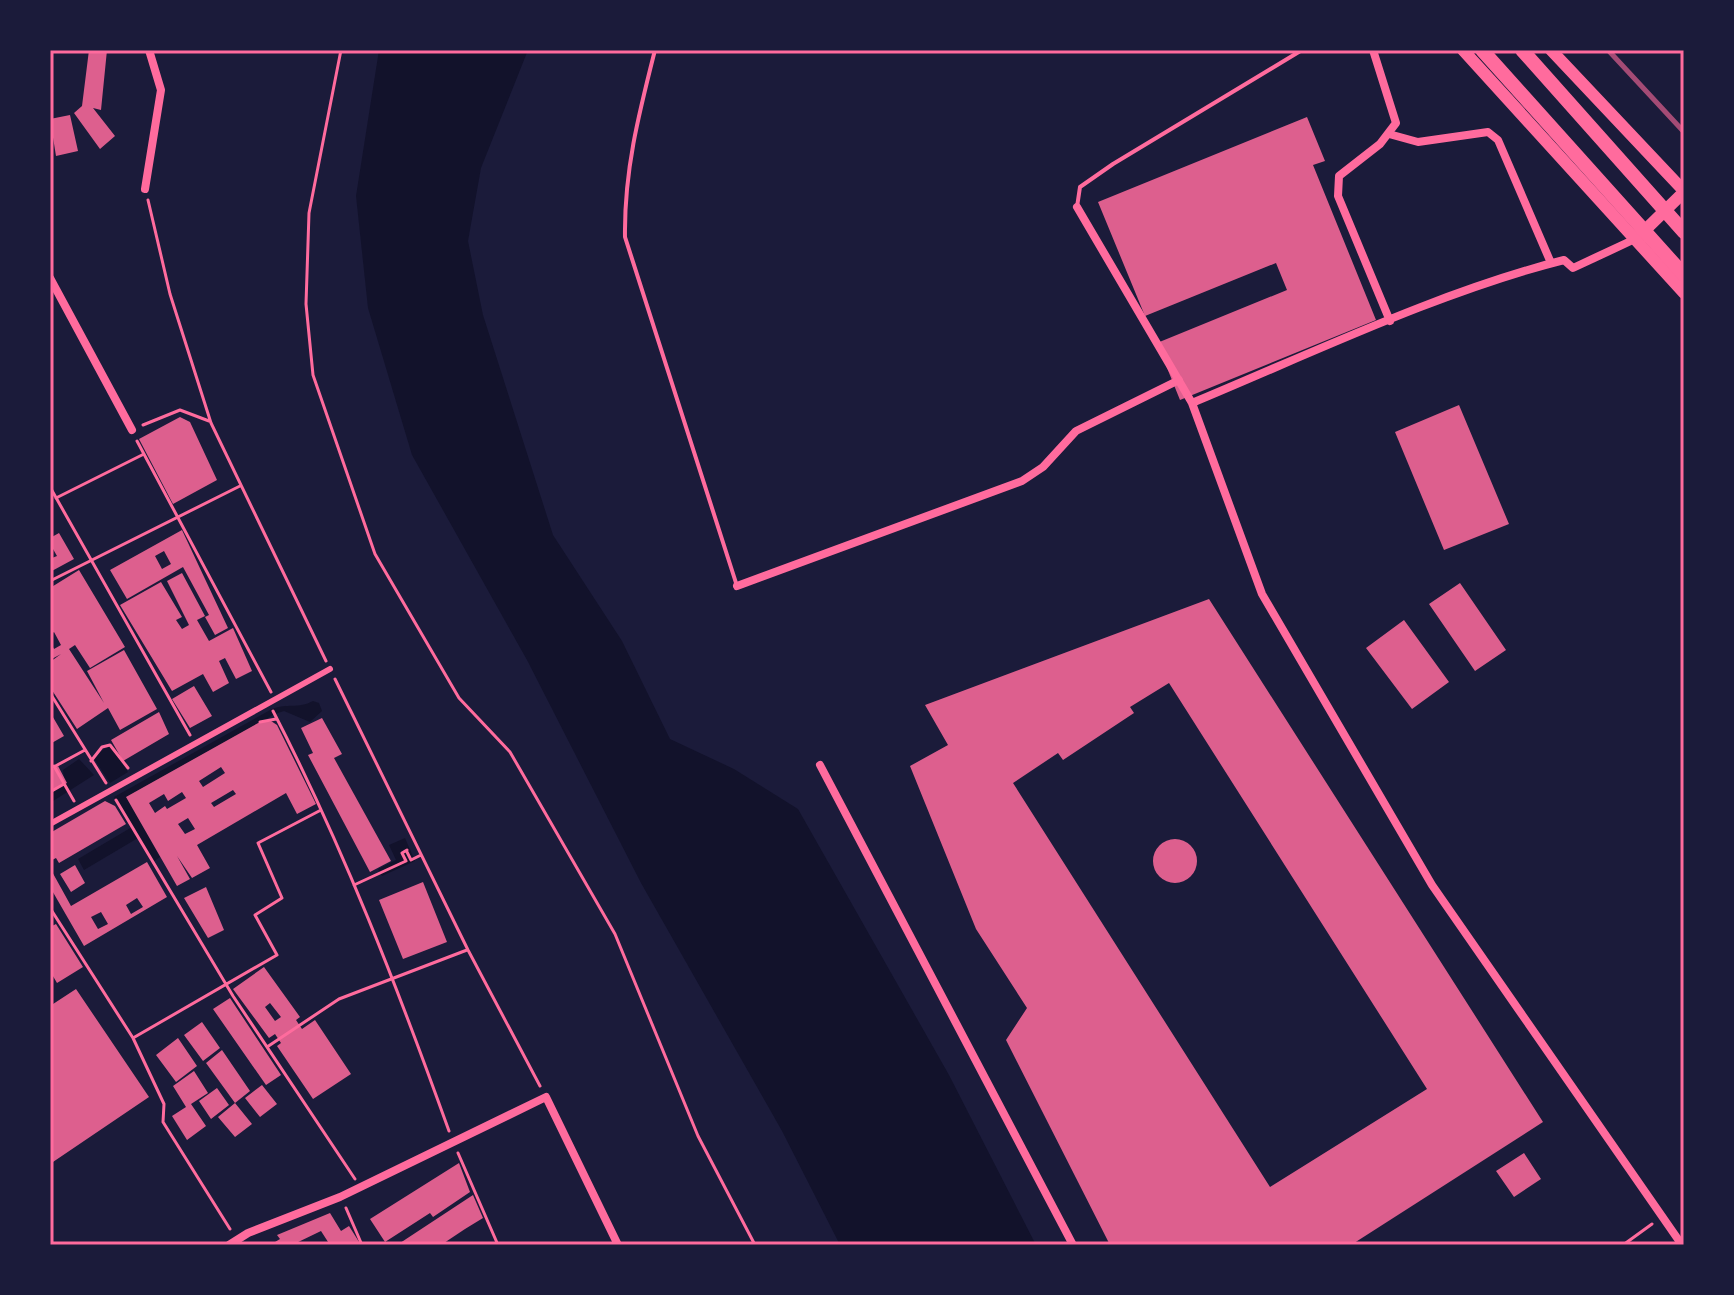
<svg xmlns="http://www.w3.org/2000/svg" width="1734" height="1295" viewBox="0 0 1734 1295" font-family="'Source Serif 4',serif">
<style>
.water{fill:#12122b}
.building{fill:#dd5f8e;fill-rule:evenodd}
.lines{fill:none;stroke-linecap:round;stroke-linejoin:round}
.path{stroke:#ff6b9d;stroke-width:3}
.service{stroke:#ff6b9d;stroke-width:4}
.pedestrian{stroke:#ff6b9d;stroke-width:6}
.minor{stroke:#ff6b9d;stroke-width:8}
.primary{stroke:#ff6b9d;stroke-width:12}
.trunk{stroke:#ff6b9d;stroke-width:14}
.rail{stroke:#a44b75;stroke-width:5}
.neatline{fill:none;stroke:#ff6b9d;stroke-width:3}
</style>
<rect width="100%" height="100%" fill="#1b1b3a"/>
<!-- water -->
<path class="water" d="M379,50H528L481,168L468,241L483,315L553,535L622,641L670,739L734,769L798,809L949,1075L1036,1245H840L782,1131L641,883L527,660L412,455L368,308L356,196Z
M313,701L319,703L322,711L310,722L284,711L275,714L126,797L160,857L153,862L138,838L84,870L78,859L132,827L114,797L272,709C287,703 298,709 313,701Z
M110,745L128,772L110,783L93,757Z
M79,759L94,775L50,803V792L64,778L63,770Z
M405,838L415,861L382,876L378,869L396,860L389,845Z"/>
<!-- building -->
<path class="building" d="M89,50H107L101,110L93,108L115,136L100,149L74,113L82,106Z
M70,115L78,151L56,156L50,119Z
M1307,117L1325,161L1313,165L1376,320L1180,400L1157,343L1287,290L1276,263L1145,316L1098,202Z
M1459,405L1509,524L1444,550L1395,432Z
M180,417L190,422L217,480L173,504L139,439Z
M182,530L228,628L215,635L205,617L209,615L183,567L127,599L110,570ZM164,551L171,564L162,569L155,556Z
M59,533L74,559L50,572V554L52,558L57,556L53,549L50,551V538Z
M79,570L125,647L90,668L75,645L69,649L104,703L87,671L124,650L157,709L120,730L108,708L77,729L50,687V662L61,654L50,660V642L54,649L61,645L54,632L50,635V588Z
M182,573L205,616L197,620L209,641L233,628L252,671L236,679L225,658L219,661L229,683L213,692L203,674L172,691L120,605L161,582L182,617L176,620L182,629L189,625L167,581Z
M1460,583L1506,650L1475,671L1429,604Z
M1209,599L1543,1122L1351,1245H1110L1006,1040L1027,1008L976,929L910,766L948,745L925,705ZM1169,683L1427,1089L1270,1187L1013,783L1058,753L1063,760L1134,713L1130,707Z
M1404,620L1449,682L1412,709L1366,648Z
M194,686L212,716L190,728L172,699Z
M50,712L64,736L50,744Z
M159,712L169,734L123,761L111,740Z
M322,718L342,754L334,758L391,861L370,872L308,755L313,753L301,728Z
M271,721L277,725L316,804L297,814L286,793L197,845L210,868L192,878L177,856L190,879L177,886L126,797L260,722ZM221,767L225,773L203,787L199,781ZM233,790L236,794L214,807L211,803ZM182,792L186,798L167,809L165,806L155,813L149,803L164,794L168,801ZM188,818L195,829L185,834L178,824Z
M58,766L67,783L50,792V771Z
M105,801L115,806L126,824L59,863L56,858L50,861V833Z
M1153 861a22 22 0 1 1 44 0a22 22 0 1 1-44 0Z
M147,862L167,897L84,946L50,887V868L71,906ZM137,898L143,907L131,914L126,905ZM101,912L108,924L98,929L91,917Z
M75,865L85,883L71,892L60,874Z
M423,882L447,942L403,959L379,900Z
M206,887L224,930L208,938L184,898Z
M56,924L83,967L57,983L50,971V927Z
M264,967L300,1017L296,1020L302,1029L315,1020L351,1074L313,1099L277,1046L281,1043L275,1034L269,1038L233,989ZM270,1003L281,1017L275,1021L265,1007Z
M76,989L149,1097L50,1164V1006Z
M230,998L281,1075L266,1085L213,1009Z
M202,1022L220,1048L203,1061L184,1035Z
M178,1038L197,1066L176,1082L156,1055Z
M222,1050L250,1091L235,1103L252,1124L235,1137L218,1117L235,1103L206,1063Z
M194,1071L208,1093L191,1104L206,1126L187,1140L172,1116L186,1107L173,1086Z
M262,1085L277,1104L260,1117L245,1098Z
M217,1088L229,1105L211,1119L199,1101Z
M1524,1153L1541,1179L1514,1197L1496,1171Z
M459,1163L470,1192L433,1217L430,1213L385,1242L370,1219Z
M473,1195L483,1218L465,1229L441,1245H397Z
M330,1213L341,1231L349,1226L361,1245H330L321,1231L292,1245H270L280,1239L277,1235Z"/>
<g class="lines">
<!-- path -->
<path class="path" d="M341,50L309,213L306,304L313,375L375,554L459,698L510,752L615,934L698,1136L755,1245
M148,200L170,294L211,423L326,661
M143,425L180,410L209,421
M137,441L271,692
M50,487L190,735
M56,498L144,454
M50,581L240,486
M335,679L468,950L540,1086
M50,693L106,783
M273,711C343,846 398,989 449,1131
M260,722L276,719
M91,761L102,747L110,745L128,768
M54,766L74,801
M50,769L85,750
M50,792L64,784
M116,800L233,996L355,1179
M407,852L411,860L421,855
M354,885L406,861L402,853L407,850
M50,908L133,1038
M267,1047L339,999L467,950
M458,1153L498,1245
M346,1208L362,1245
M230,1229L163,1122L164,1104L133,1038L277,955L255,915L282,898L258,843L321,810
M1623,1245L1652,1224"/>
<!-- service -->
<path class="service" d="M655,50C639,113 624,171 625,237L737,586
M1077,207L1080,187L1113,164L1302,50"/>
<!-- pedestrian -->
<path class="pedestrian" d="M50,824L330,669"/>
<!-- minor -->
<path class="minor" d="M1373,50L1396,123L1380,144L1339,176L1338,196L1390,321
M1389,134L1418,142L1488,132L1498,140L1551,263
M145,189L161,90L149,50
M1077,207L1192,403L1262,594L1432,885L1682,1245
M50,278L132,430
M1192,403C1310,354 1441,291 1564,260L1573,268L1635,239
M737,586L1022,481L1043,467L1076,431L1179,380
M820,765L1073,1245
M229,1245L248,1233L340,1197L546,1097L618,1245"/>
<!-- primary -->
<path class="primary" d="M1463,50L1684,293
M1551,50L1684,191
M1638,237L1684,192"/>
<!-- trunk -->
<path class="trunk" d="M1482,50L1684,275
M1522,50L1684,232"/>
<!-- rail -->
<path class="rail" d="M1608,50L1684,132"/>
</g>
<!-- border -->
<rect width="1734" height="1295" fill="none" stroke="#1b1b3a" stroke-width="104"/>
<rect x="52" y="52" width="1630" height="1191" class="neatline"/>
</svg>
